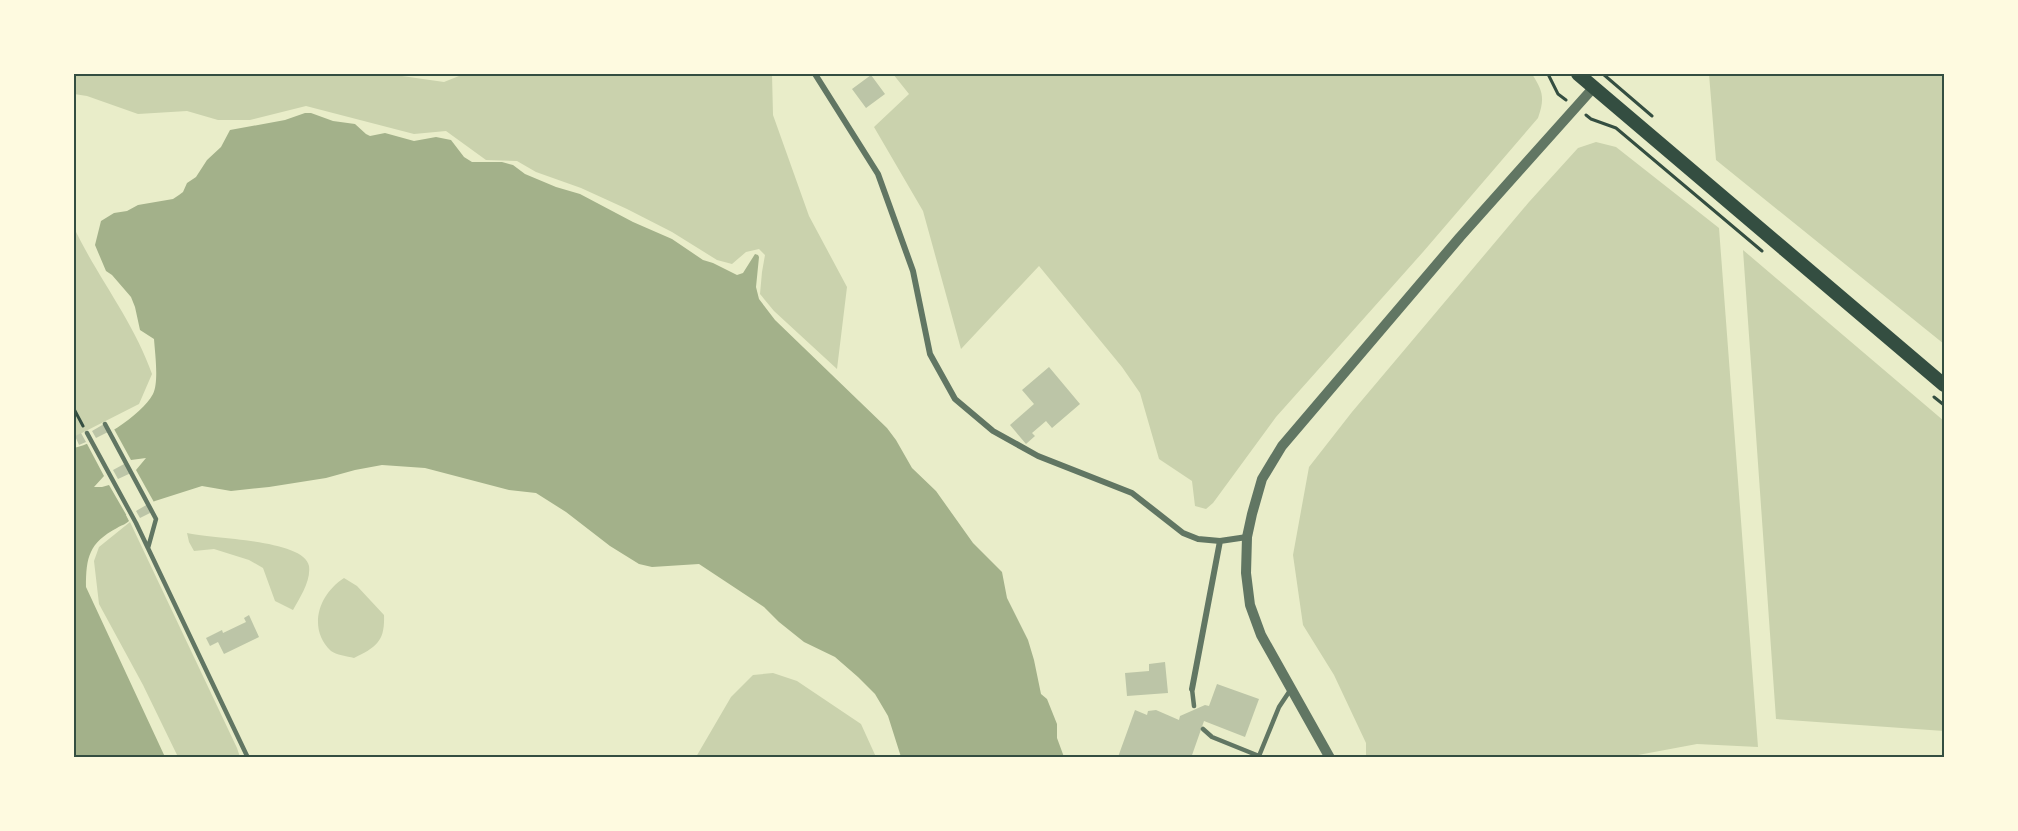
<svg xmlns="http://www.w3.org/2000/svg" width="2018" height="831" viewBox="0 0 2018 831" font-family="Overpass,sans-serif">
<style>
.green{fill:#cad2ad}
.water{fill:#a3b18a}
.pier{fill:#e9edc9}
.building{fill:#bcc5a7}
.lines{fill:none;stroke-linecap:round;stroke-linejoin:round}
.path{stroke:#344e41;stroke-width:3}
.service{stroke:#617663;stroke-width:4.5}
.minor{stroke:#617663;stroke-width:6}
.tertiary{stroke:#617663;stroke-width:10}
.primary{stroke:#344e41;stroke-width:14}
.neatline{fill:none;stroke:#344e41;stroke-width:2}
</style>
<rect width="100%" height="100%" fill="#e9edc9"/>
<!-- green -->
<path class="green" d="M74,74H388L444,82L464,74H772L773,115L809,216L847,287L837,369L774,311L760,294L762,272L765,255L759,249L746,252L732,264L717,260L672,232L627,209L581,188L536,172L517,161L486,160L446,131L414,134L306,106L250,120H218L187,111L138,114L87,96L74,94Z
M893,74H1532C1543,91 1545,98 1538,118L1423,252L1276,417L1213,503L1206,509L1195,506L1192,481L1159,459L1140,393L1122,367L1039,266L961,349L923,211L874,127L909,94Z
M1709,74H1944V344L1716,160Z
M1596,142L1616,147L1719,228L1758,747L1697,744L1622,758L1366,757V743L1334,675L1303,625L1293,555L1309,467L1352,412L1529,202L1578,148Z
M74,228C98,278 134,322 152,374L139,404L74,437Z
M1743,250L1944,421V731L1776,719Z
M130,522L237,748L240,757H178L143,685L99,604L94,561L99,547Z
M187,533C210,539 304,539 309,566C311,581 300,597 293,610L275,601L263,568L249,560L214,549L194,551L189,542Z
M344,578L357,586L384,615C385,641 377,647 354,658C347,656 336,655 331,651C307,628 319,594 344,578Z
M773,673L797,681L861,724L876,757H696L731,697L753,675Z"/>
<!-- water -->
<path class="water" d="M305,113H311L333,121L355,124L366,134L370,136L385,133L414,141L436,137L451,140L464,157L472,162H502L513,165L525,174L556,187L580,194L633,222L672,239L703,260L713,263L737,275L743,273L755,254L758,255L759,257L756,287L759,299L775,320L887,428L896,440L912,468L936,491L973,543L1002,572L1007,598L1028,640L1034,660L1041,694L1047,699L1057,724V738L1064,757H901L888,716L875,694L858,677L835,657L804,642L779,622L764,607L699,564L652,567L639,564L610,546L566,512L536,493L509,490L425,468L382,465L355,470L326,478L269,487L231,491L202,486L155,501L126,515L129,521C125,525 121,525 117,528C89,543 86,557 86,587L165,757L74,758V448C97,443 141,416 153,394C159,382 155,353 154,339L140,330L135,307L131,297L112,275L106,271L95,245L101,221L114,213L127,211L138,205L173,199L179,195L183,192L187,183L196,177L207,160L221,147L230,130L285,120Z"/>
<!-- pier -->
<path class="pier" d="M124,418L114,429L131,460L146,458L136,470L155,504L130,516L131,523L109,485L102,487H94L104,476L86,442L74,446V445L82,443Z"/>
<!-- building -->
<path class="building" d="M871,75L885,94L866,108L852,89Z
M1049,367L1080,404L1052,428L1046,421L1032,433L1035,436L1026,444L1010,425L1034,404L1022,390Z
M104,424L108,432L96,438L92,431Z
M81,433L86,442L79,445L75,436Z
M126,463L131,473L118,479L113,470Z
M148,504L152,512L140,518L136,511Z
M249,615L259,637L224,654L218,642L210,646L206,638L222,630L223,633L246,622L244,618Z
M1165,662L1168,693L1127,696L1125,673L1149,671V664Z
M1217,684L1259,699L1245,737L1204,721L1191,758L1118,757L1135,710L1147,715L1148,711L1156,710L1179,720L1180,716L1205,705L1209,706Z"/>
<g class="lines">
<!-- path -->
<path class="path" d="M1548,74L1558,94L1566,100
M1603,74L1652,116
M1586,115L1591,119L1616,128L1762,251
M1934,397L1944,405
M74,409L83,426"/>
<!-- service -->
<path class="service" d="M105,424L156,519L148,548
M87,433L136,523L248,758
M1192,689L1194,706
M1203,729L1212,737L1259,756L1279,707L1291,689"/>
<!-- minor -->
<path class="minor" d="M815,74L878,174L913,271L930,354L955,399L993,431L1038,456L1132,493L1183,533L1198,539L1220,541L1247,537
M1192,689L1220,541"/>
<!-- tertiary -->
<path class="tertiary" d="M1330,758L1261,635L1250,605L1246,573L1247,537L1252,514L1262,479L1282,446L1460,237L1594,87"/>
<!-- primary -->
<path class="primary" d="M1578,74L1944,385"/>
</g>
<!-- border -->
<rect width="2018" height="831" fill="none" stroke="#fefae0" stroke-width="150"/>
<rect x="75" y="75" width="1868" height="681" class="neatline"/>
</svg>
